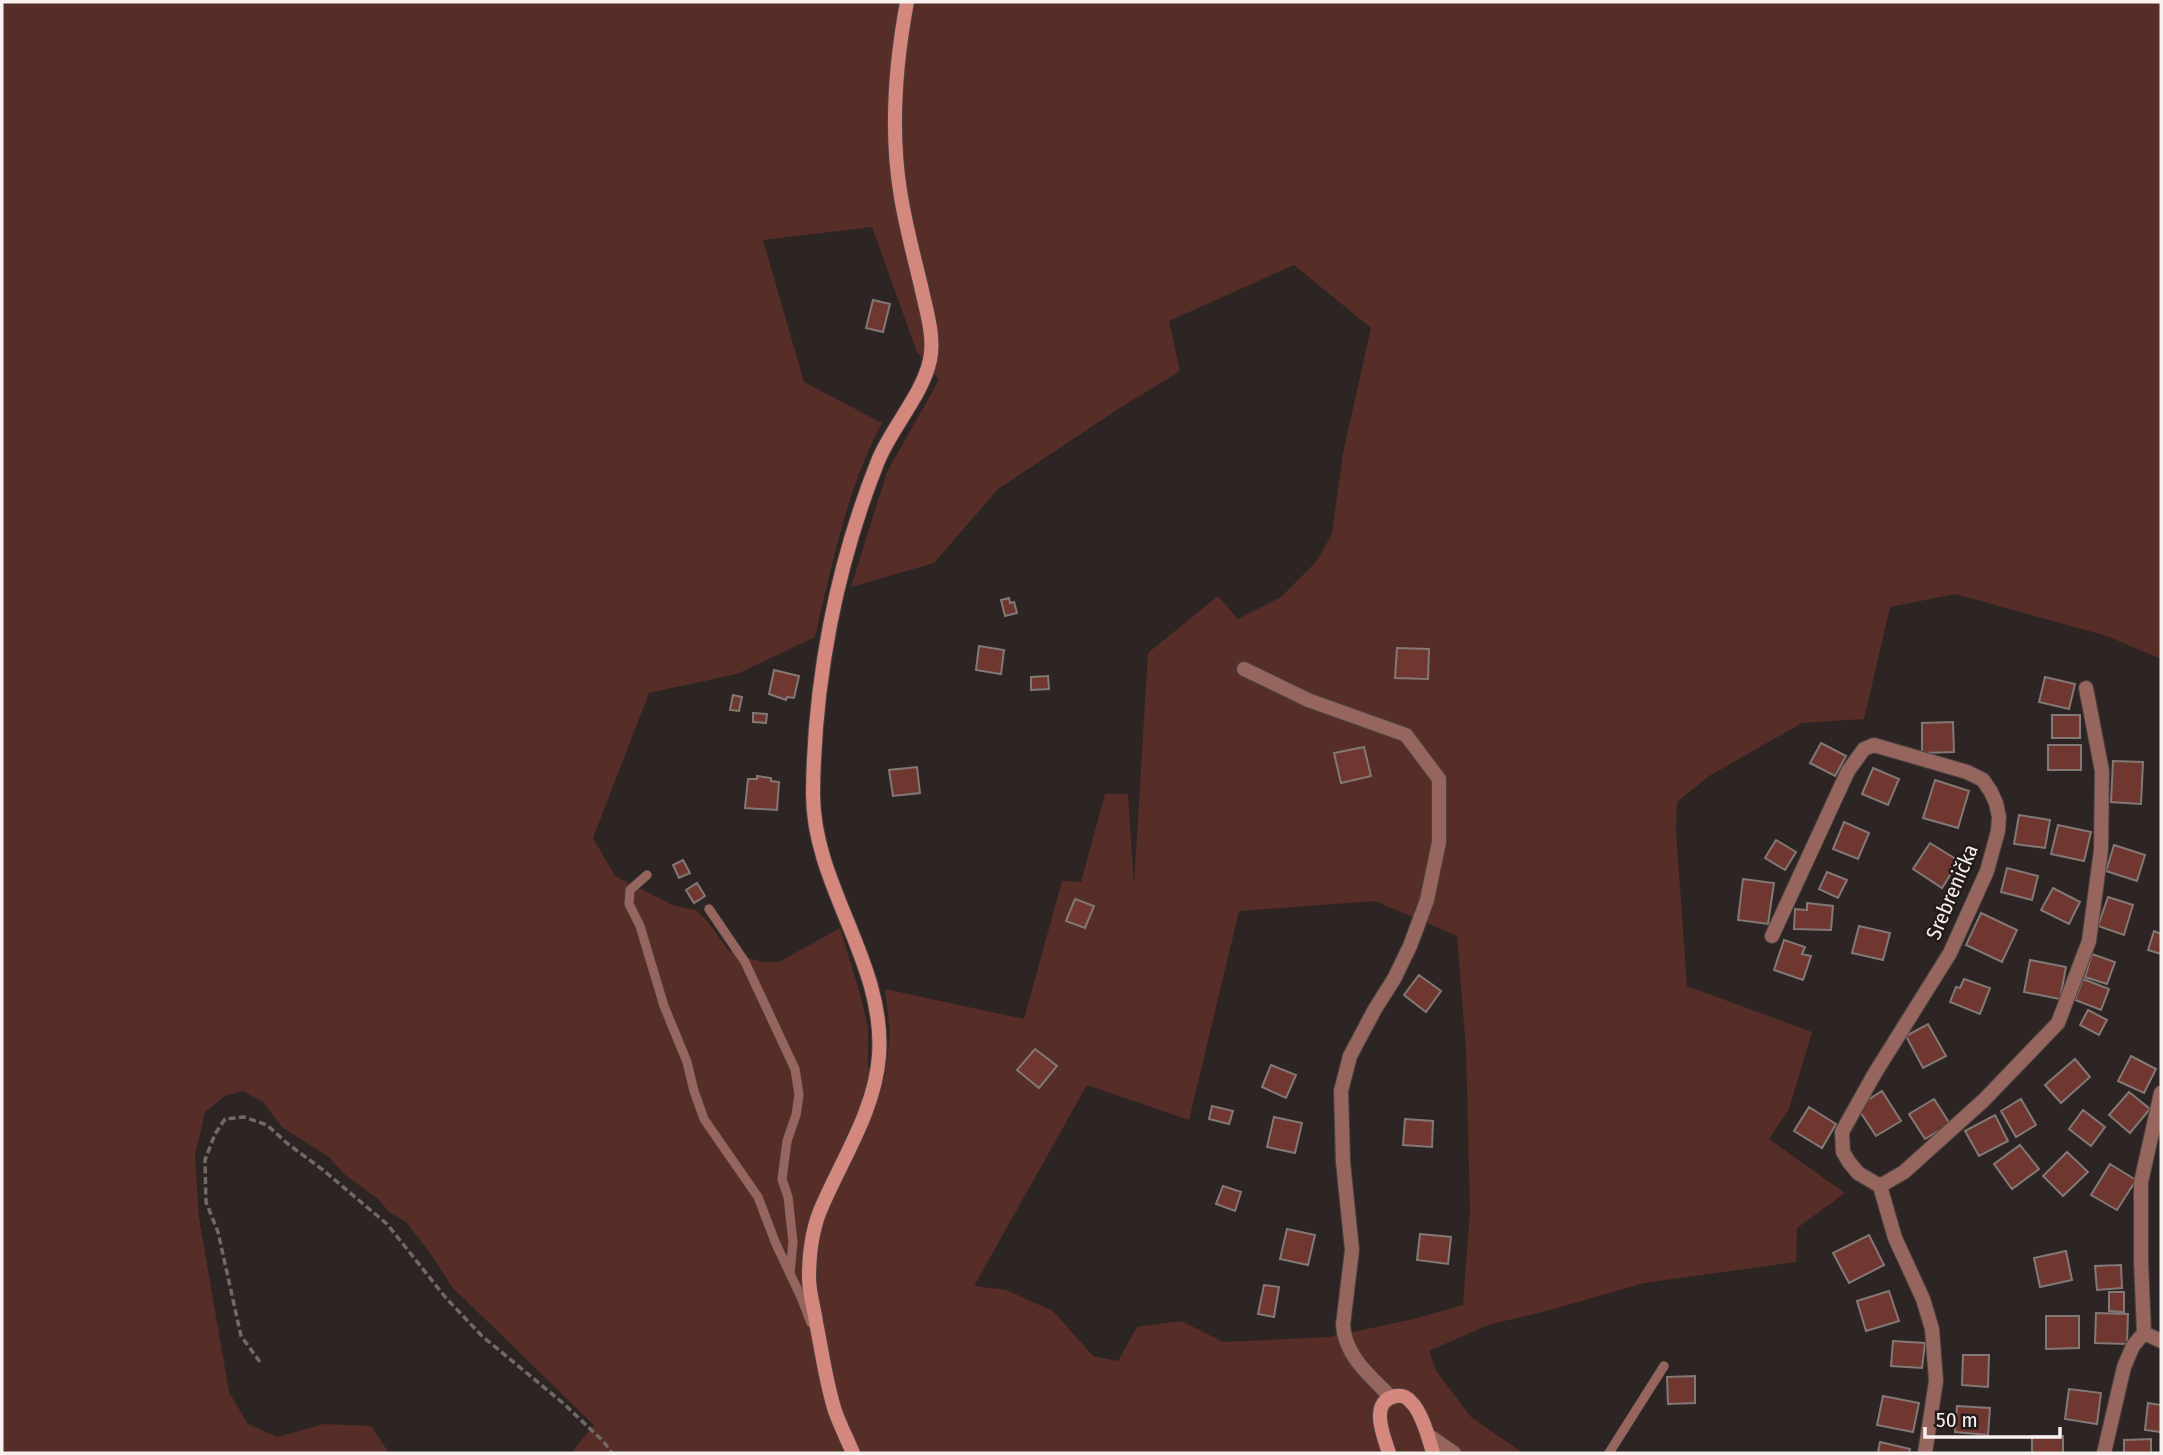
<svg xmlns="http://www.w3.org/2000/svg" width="2163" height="1455" viewBox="0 0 2163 1455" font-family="'Fira Sans Condensed',sans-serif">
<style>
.green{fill:#572d27;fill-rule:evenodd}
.building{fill:#703730;stroke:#827876;stroke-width:2}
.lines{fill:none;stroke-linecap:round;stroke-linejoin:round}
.service-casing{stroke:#494241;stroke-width:10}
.minor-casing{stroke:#494241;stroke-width:16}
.secondary-casing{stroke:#494241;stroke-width:16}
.path{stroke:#716968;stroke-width:3.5;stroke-dasharray:7 3.5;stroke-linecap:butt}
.service{stroke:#95655e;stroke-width:9}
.minor{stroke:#95655e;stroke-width:14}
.secondary{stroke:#d4877c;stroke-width:14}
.labels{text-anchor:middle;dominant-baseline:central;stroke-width:5;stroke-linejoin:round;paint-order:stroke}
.street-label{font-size:21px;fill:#f7f1f0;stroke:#231b1a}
</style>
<rect width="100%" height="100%" fill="#2d2524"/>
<!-- green -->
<path class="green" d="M2,2H2161V659L2107,636L1955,594L1890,607L1864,719L1802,723L1709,776L1677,802L1676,831L1687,986L1812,1032L1789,1109L1769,1139L1845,1193L1797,1228L1796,1262L1644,1283L1550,1310L1488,1325L1429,1351L1437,1372L1471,1417L1523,1453H571L594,1425L452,1287L431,1254L406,1222L390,1213L378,1199L344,1174L329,1157L282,1127L263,1102L243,1091L225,1096L205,1112L195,1156L199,1218L229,1392L248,1424L277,1437L324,1424L371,1426L389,1453H2ZM872,227L917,352L939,380L887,472L851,587L934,563L998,489L1118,409L1180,371L1169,321L1294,265L1371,328L1343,453L1332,534L1316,562L1281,597L1238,619L1218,596L1148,653L1134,885L1128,794H1105L1081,882L1062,881L1024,1019L885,989L890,1033L885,1077L868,1068V1028L860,994L840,928L779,962H761L729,951L708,922L696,910L675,906L615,876L593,838L649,693L737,674L815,637C832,565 847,488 882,423L804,382L763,240ZM1375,901L1457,936L1466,1049L1470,1211L1463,1305L1414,1319L1329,1337L1223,1342L1181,1321L1137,1327L1118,1361L1093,1356L1053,1311L1006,1290L974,1286L1087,1085L1189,1120L1239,911Z"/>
<!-- building -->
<path class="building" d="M873,300L890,304L883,332L866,328Z
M1009,598L1010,603L1014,602L1017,613L1005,616L1001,600Z
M979,646L1004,650L1001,674L976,670Z
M1397,648L1429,649L1428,679L1395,678Z
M774,670L799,676L794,698L787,697L786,700L769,694Z
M1048,676L1049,689L1031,690V677Z
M2045,677L2075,684L2069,709L2039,702Z
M733,695L742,697L739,711L730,710Z
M753,713L767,714L766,723L753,722Z
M2052,715H2080V738H2052Z
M1953,722L1954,752L1922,753V723Z
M1821,743L1846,756L1835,776L1810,763Z
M2048,745H2081V770H2048Z
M1364,747L1371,776L1341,783L1334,753Z
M2113,761L2143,762L2141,804L2111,802Z
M917,767L920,793L893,796L889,770Z
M1873,768L1899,779L1888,805L1862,794Z
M757,776L771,778V781L779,782L777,810L745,808L748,779H757Z
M1935,780L1969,791L1958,828L1923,818Z
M2019,815L2050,820L2045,848L2014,844Z
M1844,822L1869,833L1858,859L1833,849Z
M2058,825L2091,832L2084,861L2051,854Z
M1776,840L1796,852L1785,870L1765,858Z
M1930,843L1959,861L1942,888L1913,869Z
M2114,845L2145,855L2137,881L2106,871Z
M683,860L690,873L679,878L673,865Z
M2007,868L2038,876L2032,900L2001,892Z
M1827,872L1847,880L1838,898L1819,889Z
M1743,879L1774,883L1768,924L1738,920Z
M697,883L705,896L694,903L686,890Z
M2053,888L2080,902L2069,924L2041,910Z
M2108,897L2133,905L2124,935L2098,926Z
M1075,899L1094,906L1085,928L1066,921Z
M1807,903L1833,906L1831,930L1794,929L1795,909L1807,910Z
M1981,913L2017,930L2002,962L1966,945Z
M1859,926L1890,933L1883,960L1852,953Z
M2154,931L2161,934V954L2148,950Z
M1784,940L1805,947L1802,954L1811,956L1803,980L1774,970Z
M2092,954L2115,962L2107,984L2085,977Z
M2030,960L2066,967L2060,999L2024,992Z
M1419,975L1441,991L1426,1012L1404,995Z
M1964,979L1990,988L1980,1014L1950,1002L1956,987L1960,988Z
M2083,979L2109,989L2101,1010L2075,1000Z
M2088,1010L2107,1020L2099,1035L2080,1025Z
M1928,1024L1946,1056L1923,1068L1906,1036Z
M1035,1049L1057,1066L1039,1088L1017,1070Z
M2131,1056L2156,1069L2144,1093L2118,1081Z
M2075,1059L2090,1077L2061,1103L2045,1085Z
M1271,1065L1296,1075L1286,1098L1262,1087Z
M1882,1091L1901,1121L1876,1136L1857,1107Z
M2129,1092L2150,1109L2130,1133L2109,1115Z
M1934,1099L1950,1124L1925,1139L1909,1114Z
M2021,1099L2036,1125L2016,1137L2001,1111Z
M1212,1106L1233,1111L1229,1124L1209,1119Z
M1809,1107L1836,1124L1822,1148L1794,1131Z
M2083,1110L2105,1127L2091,1146L2069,1129Z
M1995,1115L2008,1141L1979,1156L1965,1131Z
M1274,1117L1302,1123L1295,1153L1267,1147Z
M1405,1119L1433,1121L1432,1147L1403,1145Z
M2020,1145L2039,1169L2012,1189L1994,1164Z
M2067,1152L2088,1172L2063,1196L2043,1176Z
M2110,1164L2136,1180L2117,1210L2091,1195Z
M1223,1186L1241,1192L1235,1211L1216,1204Z
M1287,1229L1315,1235L1308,1265L1280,1259Z
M1420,1234L1451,1237L1448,1264L1417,1260Z
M1869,1235L1884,1265L1849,1283L1833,1253Z
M2066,1251L2072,1280L2040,1287L2034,1258Z
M2121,1265L2122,1288L2097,1290L2095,1266Z
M1264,1285L1279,1287L1274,1317L1258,1314Z
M1889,1291L1899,1321L1866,1331L1857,1301Z
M2109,1292H2124V1312L2109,1311Z
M2096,1313L2128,1314L2127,1344L2095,1343Z
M2046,1316H2079V1348L2046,1349Z
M1893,1341L1925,1343L1922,1368L1891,1366Z
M1963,1355H1989L1988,1387L1962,1385Z
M1695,1376V1403L1668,1404L1667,1377Z
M2069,1389L2101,1393L2097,1424L2065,1419Z
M1883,1396L1919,1403L1913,1432L1877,1425Z
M2148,1403L2161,1405V1432L2145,1430Z
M1957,1406L1990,1408L1988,1435L1955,1432Z
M2032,1436H2063V1453H2032Z
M2151,1439V1453H2124V1440Z
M1880,1442L1910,1449L1909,1453H1878Z"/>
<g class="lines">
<defs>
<path id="service" d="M647,875L630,890L629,904L640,926L664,1006L687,1062L694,1091L704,1119L758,1197L776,1244L801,1297L811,1323
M709,909L745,962L795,1069L799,1095L796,1115L787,1141L782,1179L788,1197L793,1242L790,1273
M1609,1453L1664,1366"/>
<path id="minor" d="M1244,669L1308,700L1406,735L1439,779V842L1427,900L1410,946L1394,979L1375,1009L1350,1056L1341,1091L1343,1162L1352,1250L1343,1325C1345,1356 1370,1376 1391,1397
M1772,936L1848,771L1864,749L1874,745L1967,772L1983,780L1991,792L1996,803L1999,817L1998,831L1987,871L1950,953L1875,1073L1842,1132L1843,1152L1849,1162L1858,1173L1880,1186L1904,1172L1984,1100L2058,1023L2089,941L2101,850L2102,771L2086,688
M1880,1186L1895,1238L1923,1299L1932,1329L1936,1381L1925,1453
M2144,1333L2141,1261V1182L2161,1093
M2144,1333L2161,1341
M1428,1435L1454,1453
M2104,1453L2124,1367L2133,1346L2144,1333"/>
<path id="secondary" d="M853,1453C847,1439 840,1425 835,1411C826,1383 822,1352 816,1322C814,1308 809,1292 809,1278C809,1254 813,1225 823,1204C844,1156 875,1109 879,1056C886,963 813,886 813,794C814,681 836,566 878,461C891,428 922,396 930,360C935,336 926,310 921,286C914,257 906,227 901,197C890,133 895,66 907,2
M1389,1453C1384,1437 1368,1401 1396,1396C1403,1395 1407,1397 1411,1402C1422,1412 1429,1439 1433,1453"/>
</defs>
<!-- service casing -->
<use href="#service" class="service-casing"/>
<!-- minor casing -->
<use href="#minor" class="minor-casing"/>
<!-- secondary casing -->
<use href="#secondary" class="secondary-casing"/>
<!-- path -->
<path class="path" d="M260,1362L241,1336L218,1232L206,1202L205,1160L215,1134L225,1119L244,1117L267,1125L288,1144L323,1170L387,1224L446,1298L482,1336L563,1403L603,1441L612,1453"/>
<!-- service -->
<use href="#service" class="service"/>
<!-- minor -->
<use href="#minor" class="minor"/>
<!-- secondary -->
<use href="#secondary" class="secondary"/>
</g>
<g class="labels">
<!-- street labels -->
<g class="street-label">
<text transform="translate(1952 892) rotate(-67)">Srebrenička</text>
</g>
</g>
<!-- border -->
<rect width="2163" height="1455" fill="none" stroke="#f7f1f0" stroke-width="7"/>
<!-- scale -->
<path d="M1925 1427v10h135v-10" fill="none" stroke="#f7f1f0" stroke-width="3.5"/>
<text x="1936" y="1427" font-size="21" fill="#f7f1f0" stroke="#231b1a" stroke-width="5" paint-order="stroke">50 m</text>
</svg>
